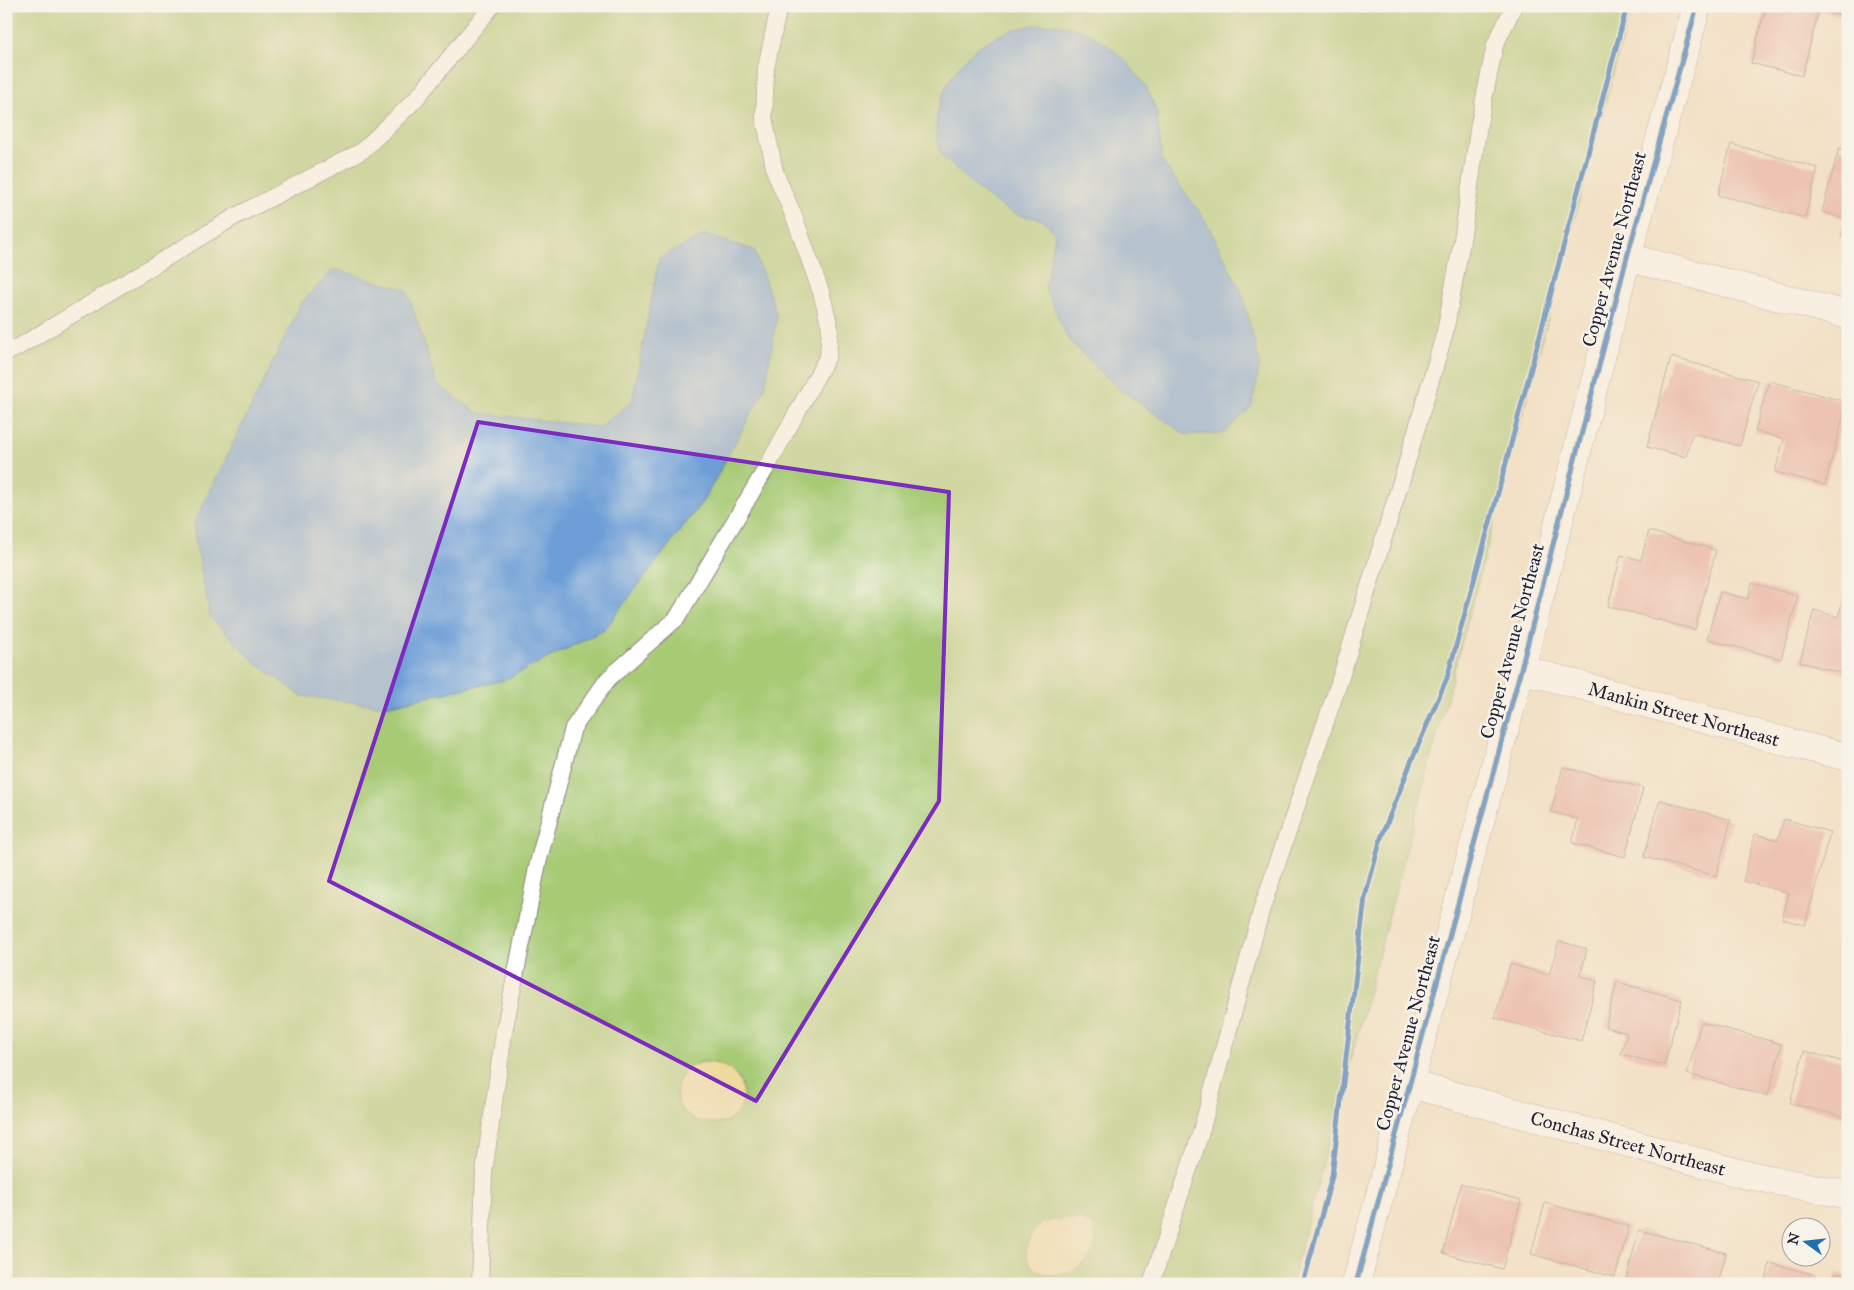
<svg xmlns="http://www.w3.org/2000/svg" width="1854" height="1290" viewBox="0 0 1854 1290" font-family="'IM FELL Great Primer',serif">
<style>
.green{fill:#a7ca74;stroke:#647658}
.sand{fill:#eeda9e;stroke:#887e6c}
.water{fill:#6d9ed7;stroke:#486089}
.building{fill:#e7a09e}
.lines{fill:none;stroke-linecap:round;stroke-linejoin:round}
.service-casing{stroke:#8a8281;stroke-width:18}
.minor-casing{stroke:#8a8281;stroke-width:29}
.tertiary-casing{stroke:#8a8281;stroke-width:29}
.service{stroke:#fff;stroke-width:16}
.minor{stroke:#fff;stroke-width:28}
.tertiary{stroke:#fff;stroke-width:28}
.cycleway-casing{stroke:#f7f3e8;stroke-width:8}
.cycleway{stroke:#0057b8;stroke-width:5}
.marked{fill:none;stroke:#7b2cbf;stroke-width:4;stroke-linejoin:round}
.labels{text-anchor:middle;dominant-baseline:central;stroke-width:5;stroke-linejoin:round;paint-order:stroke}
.street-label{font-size:19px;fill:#22223b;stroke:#f7f3e8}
</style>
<rect width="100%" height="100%" fill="#f7f3e8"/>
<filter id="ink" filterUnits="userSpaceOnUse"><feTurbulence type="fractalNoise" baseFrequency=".02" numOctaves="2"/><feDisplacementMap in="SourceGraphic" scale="10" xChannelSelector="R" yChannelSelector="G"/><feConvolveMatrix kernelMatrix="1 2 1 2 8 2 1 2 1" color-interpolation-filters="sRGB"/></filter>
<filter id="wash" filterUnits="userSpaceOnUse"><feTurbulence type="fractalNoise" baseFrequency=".0096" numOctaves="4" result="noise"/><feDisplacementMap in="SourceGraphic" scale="20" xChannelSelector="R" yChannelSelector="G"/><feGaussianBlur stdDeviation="1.12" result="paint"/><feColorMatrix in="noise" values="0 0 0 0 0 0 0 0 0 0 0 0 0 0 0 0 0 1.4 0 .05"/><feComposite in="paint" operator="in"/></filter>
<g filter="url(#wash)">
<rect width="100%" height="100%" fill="#f3e1c7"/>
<!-- green -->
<path class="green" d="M6,6H1631L1291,1284H6Z"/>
<!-- sand -->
<path class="sand" d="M703,1062C754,1061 756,1126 712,1123C702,1123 691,1119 684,1112C667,1093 680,1067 703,1062Z
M1063,1218C1072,1219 1085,1218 1092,1225C1095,1228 1095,1232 1096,1236C1099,1272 1039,1290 1027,1258C1023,1244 1032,1231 1043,1222Z"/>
<!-- water -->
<path class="water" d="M1056,24L1083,30L1108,45L1127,62L1147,88L1157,113L1162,162L1204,218L1242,293L1260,364L1252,406L1224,433L1186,435L1117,387L1068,339L1045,288L1055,234C1041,211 1034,222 1014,213C990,202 973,185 954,167C950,163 943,158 941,153C926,117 948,71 977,48C988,39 1015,28 1029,26C1037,24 1047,25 1056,24Z
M705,235L754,250L777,316L765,388L705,498L604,630L504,680L385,706L302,696L258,665L210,617L193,526L302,302L334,269L407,290L437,384L478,413L599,427L632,402L659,258Z"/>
<g id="blocks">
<!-- building -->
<path class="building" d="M1766,6H1848V17L1819,10L1802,76L1751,63Z
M1731,144L1818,168L1805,218L1718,195Z
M1839,148L1848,150V239L1841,237L1846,219L1822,212Z
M1671,357L1758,381L1740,446L1692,433L1686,457L1647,447Z
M1769,381L1847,402L1825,485L1775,472L1784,439L1755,431Z
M1649,531L1716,550L1695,630L1608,606L1621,555L1641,560Z
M1752,583L1798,596L1781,659L1707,639L1720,592L1748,599Z
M1845,593L1848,594V675L1800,662L1814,610L1838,617Z
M1563,767L1643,788L1625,857L1572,843L1578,819L1551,812Z
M1660,800L1731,820L1716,876L1644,857Z
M1784,819L1830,832L1805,925L1782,919L1789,893L1743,881L1755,834L1778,840Z
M1559,941L1587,949L1580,976L1597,981L1581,1041L1495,1018L1510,964L1549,975Z
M1617,982L1682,1000L1664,1065L1621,1054L1627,1033L1605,1027Z
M1701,1022L1782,1044L1768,1096L1687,1074Z
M1804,1051L1848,1063V1118L1790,1103Z
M1461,1184L1521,1200L1502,1269L1443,1253Z
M1545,1203L1629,1226L1615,1277L1531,1254Z
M1639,1230L1726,1253L1718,1284H1625Z
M1770,1263L1815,1275L1813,1284H1765Z
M1836,1273L1848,1275V1284H1834Z"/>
</g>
</g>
<g filter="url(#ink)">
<use href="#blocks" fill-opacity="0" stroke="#8a8281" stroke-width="1"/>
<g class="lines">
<defs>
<path id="service" d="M6,353L20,346L236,216L362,151L415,100L492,6
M480,1284L484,1172L504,1032L538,863L573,728L608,679L677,618L768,465L828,356L830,328L822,295L795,219L775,172L764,117L766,68L779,6
M1151,1284L1200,1135L1262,908L1340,680L1404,472L1445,332L1462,240L1479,124L1495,45L1514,6"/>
<g id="minor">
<path d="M1627,257L1848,315"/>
<path id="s1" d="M1521,669L1798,745L1848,757"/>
<path id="s2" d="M1410,1084L1743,1174L1848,1195"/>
</g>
<path id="tertiary" d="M1356,1284L1521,669L1627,257L1697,6"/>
</defs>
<!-- service casing -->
<use href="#service" class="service-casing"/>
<!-- minor casing -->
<use href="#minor" class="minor-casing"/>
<!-- tertiary casing -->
<use href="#tertiary" class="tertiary-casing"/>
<!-- service -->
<use href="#service" class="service"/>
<!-- minor -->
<use href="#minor" class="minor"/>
<!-- tertiary -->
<use href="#tertiary" class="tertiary"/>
<defs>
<path id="cycleway" d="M1303,1284L1332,1176L1365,897L1381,838L1411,762L1447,678L1494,508L1627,6
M1356,1284L1521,669L1627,257L1697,6"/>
</defs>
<!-- cycleway casing -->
<use href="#cycleway" class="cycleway-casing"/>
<!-- cycleway -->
<use href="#cycleway" class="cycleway"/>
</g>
</g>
<!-- marked area -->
<path d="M0 0H1854V1290H0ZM478,422L949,492L939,801L756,1101L329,881Z" fill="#f3e1c7" fill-opacity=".55" fill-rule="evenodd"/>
<path class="marked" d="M478,422L949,492L939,801L756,1101L329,881Z"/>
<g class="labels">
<!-- street labels -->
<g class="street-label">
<text transform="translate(1614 249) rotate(-75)">Copper Avenue Northeast</text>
<text transform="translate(1512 641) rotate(-75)">Copper Avenue Northeast</text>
<text stroke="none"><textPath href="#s1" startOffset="169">Mankin Street Northeast</textPath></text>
<text transform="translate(1408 1033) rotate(-75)">Copper Avenue Northeast</text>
<text stroke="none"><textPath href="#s2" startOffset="226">Conchas Street Northeast</textPath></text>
</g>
</g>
<!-- margin -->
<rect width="1854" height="1290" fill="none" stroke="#f7f3e8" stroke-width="25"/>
<!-- north arrow -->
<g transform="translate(1806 1242) rotate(285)"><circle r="24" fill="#f7f3e8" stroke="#a29fa3"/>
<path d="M0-4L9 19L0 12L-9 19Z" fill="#1f6fb2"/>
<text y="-8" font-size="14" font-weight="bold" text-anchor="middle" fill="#22223b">N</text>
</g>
</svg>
